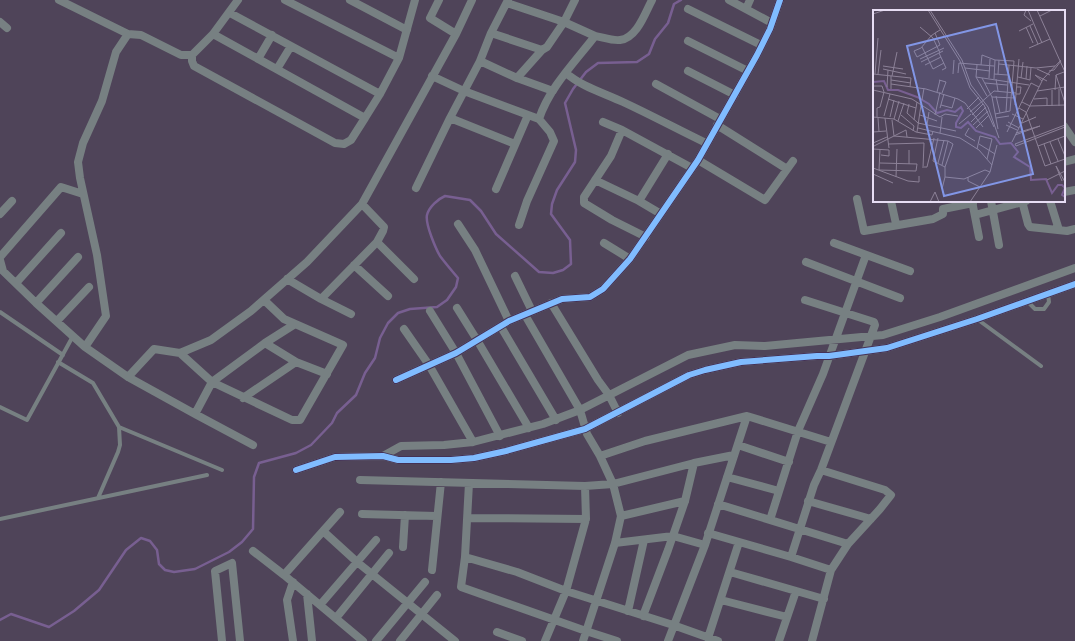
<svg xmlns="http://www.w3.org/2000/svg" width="1075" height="641" viewBox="0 0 1075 641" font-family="'Source Sans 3',sans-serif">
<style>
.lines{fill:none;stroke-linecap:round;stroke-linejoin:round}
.stream{stroke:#785f91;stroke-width:2.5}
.lane{stroke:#778082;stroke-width:4}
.street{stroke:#778082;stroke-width:8}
.cycleway-casing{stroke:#443156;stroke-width:8}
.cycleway{stroke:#80bcff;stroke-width:6}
.inset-river{fill:none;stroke:#785f91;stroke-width:2}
.inset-road{fill:none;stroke:#8c8197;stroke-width:1}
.view{fill:#8296e6;fill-opacity:0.15;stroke:#8296e6;stroke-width:2}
.inset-edge{fill:none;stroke:#e7ddf4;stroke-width:2}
</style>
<rect width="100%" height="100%" fill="#4f4459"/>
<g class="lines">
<!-- stream -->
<path class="stream" d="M0,620L11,614L49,627L74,611L99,590L126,550L141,538L150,541L157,550L159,564L165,570L174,572L195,569L229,552L242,542L253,529L254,477L259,463L296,453L311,445L332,423L337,413L356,395L365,373L375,358L380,338L388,323L398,313L410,309L437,307L447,300L456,287L458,278C452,271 446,264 440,256C436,249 425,224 427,215C429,207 438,199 445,196L470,200L481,211L496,234L539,272L553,273L563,270L571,264L570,240L551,214L552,204L557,190L575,162L576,150L565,103L573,89L586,72L598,63L637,62L649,54L655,39L668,23L674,4L681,0"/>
<!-- lane -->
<path class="lane" d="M1027,301L1035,309H1044L1049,302L1048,294
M0,312L63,355
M977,319L1041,366
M58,362L93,383L119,427L120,445L118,452L98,498
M0,407L27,420L73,336
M119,427L222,470
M0,519L207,475"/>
<!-- street -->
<path class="street" d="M59,0L128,34
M285,0L399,58
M350,0L407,30
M439,0L430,18L456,34
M729,0L772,23
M507,3L564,22L595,36
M688,9L761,45
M746,9L750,0
M230,13L380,94
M0,22L7,28
M491,33L542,50
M213,34L365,118L380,94L399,58L415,0
M688,41L748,71
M192,55V61L194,66L335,143L344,144L351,140L365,118
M258,59L272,35
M480,61L517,78L553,91
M277,69L291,46
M688,71L735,95
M566,73C582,87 604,93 623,102C651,115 679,130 706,143
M432,76L464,91L539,119
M517,78L542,50L547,47L564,22L575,0
M656,84L720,119
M450,118L515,144
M603,122L622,130L692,168
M717,125L787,169
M1064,126L1075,142
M622,130L611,156L584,197V203L612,220L646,237
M698,160L765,200L793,161
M1064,162L1075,159
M595,180L639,201L661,214
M416,188L450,118L480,61L491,33L508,0
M496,189L528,115
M1064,192L1075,190
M857,199L864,231L933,219L943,214V209L973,203
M639,201L668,154
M891,201L896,224
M972,201L979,237
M991,201L999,245
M1022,201L1028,224L1030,227L1067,231L1075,229
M1050,201L1059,230
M362,204L384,227L383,231L377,242
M0,214L12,201
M975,215L1026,201
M458,224L475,250L509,321
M519,225L527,201L554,141L550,132L539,119C549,88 575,62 595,36C602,37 612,41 620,40C637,38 645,13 652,0
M604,243L630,259
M834,243L910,271
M0,257L61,187L83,194
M0,260L3,271L36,303L85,347L128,377L195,414L253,445
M806,262L900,298
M354,265L388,296
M515,276L532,311
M287,279L321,299L351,314
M16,283L61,233
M321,299L377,242L414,279
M36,303L78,257
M551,303L598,380L609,395L618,413
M457,308L477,340L529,428
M430,311L456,353L500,436
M525,315L580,410L587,434L600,456L613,484L621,516L615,543L583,641
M57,321L89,287
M501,327L556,420
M404,329L429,365L473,442
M265,343L296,362L327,374
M85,347L106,316L97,255L80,178L78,162L83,143L102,101L116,52L128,34L141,35L181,55H192L213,34L238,0
M180,353L212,382L292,420H300L343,345L284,319L264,300
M128,377L154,349L180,353L211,340L251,311L307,262L362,204L456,34L472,0
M396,380L456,353L509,321L562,299L590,297L603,289L630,259L698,160L757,55L770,29L780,0
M243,398L296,362
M195,414L212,382L265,343L295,324
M738,445L789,462
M383,456L401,446L444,445L473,442L543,424L580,410L688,355L735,345L765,346L883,335L940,317L1075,268
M600,456L645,441L747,416L831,442
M296,470L335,457L383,456L398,460H451L474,458L506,451L585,429L689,375L705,370L741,362L817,356H829L887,348L977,319L1075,284
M727,477L779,491
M360,480L585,486L613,484L694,463L734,455
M469,483L465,557L461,587L586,631L617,641
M808,501L871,519
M718,504L848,544
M362,514L436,516
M621,516L685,501
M468,518L586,519
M770,520L798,431L823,374L866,255
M323,531L357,562L455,641
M708,533L791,557L831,570
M615,543L673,536L705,545
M403,547L405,515
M253,551L284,575L363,641
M465,557L517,572L566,591L673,625L718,641
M791,557L814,485L821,470L875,325L874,322L805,300
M432,570L441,482
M730,572L824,599
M284,575L340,512
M307,594L312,641
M721,600L787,617
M320,605L376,540
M628,611L644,540
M643,616L668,550L685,501L694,463
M336,618L389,553
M497,632L522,641
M708,638L739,542
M222,641L215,571L232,563L240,641
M293,641L287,600L293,582
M376,641L425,582
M400,641L437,595
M545,641L566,591L586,519L585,486
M668,641L705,545L747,416
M779,641L796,591
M812,641L831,570L848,544L880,509L891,495L885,490L821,470"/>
<defs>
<path id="cycleway" d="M396,380L456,353L509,321L562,299L590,297L603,289L630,259L698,160L757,55L770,29L780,0
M296,470L335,457L383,456L398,460H451L474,458L506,451L585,429L689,375L705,370L741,362L817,356H829L887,348L977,319L1075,284"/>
</defs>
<!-- cycleway casing -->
<use href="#cycleway" class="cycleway-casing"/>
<!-- cycleway -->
<use href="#cycleway" class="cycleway"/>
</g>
<!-- overview -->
<g transform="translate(873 10)">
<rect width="192" height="192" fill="#4f4459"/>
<path class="inset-river" d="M0,72L11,71L15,80H25L44,87L56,94L64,103L74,100L82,102L88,97L90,101L83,113V117L88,118L95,112L103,121L122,127L127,134L138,133L145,142L141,147L157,157L158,170L173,169L179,183L185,175H189L192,178L189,185L192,187"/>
<path class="inset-road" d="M55,0L87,51L97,78L111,95L121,117M57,0L89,50L98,75L115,97L126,128M153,0L151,5L158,11M155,0L169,33M164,0L192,62M0,4L12,0M167,6L179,0M157,16L165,34M47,17L60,28L67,43M153,17L160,33M146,21L160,14M62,23L67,35L44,47L41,41L48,38L58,26L62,23L67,20M49,37L60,59L71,53M156,38L177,29M66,43L73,58L69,60M47,49L71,38M48,52L70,41M126,54L163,58L182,56M52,55L68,47M104,55L103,67L114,86M108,55L109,45L122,50L141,51L137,101L122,104M10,56L30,59M92,58L117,61M10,59L33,64M164,59L177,65M176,61L181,60L188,51M191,62L183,65L192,93M85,63L86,53L121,56M0,64L38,68L37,77M2,64L5,28M5,64L8,40M80,64L81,50M121,64L135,65M125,64L126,50M18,66V79M19,66L24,42M103,67L156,75M145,67L157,70L158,57M109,68L119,87L125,119M116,68L117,49M148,68L150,52M121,69L122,50M123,69L125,81M153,69L154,56M18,70L38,73M66,70L73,72L69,83M169,71L162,65L174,71M112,73L134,75M18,74L53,79L85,89L92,93L110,117M0,76H9L11,82L7,97L4,98V107M14,77L15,60M186,79V96M0,80L39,89L67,107L72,104L85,106M179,80V96M182,80L183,65M164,81L192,77M64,82L67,70M143,84H147L148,77H144M123,86L127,103M119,87L143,88M15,89L43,98M161,89L174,88V96M49,90L51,78M149,92L157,96L192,95M36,94L34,103L45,113L83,121M68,95L79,98L82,88M142,95L146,49M67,98L71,84M146,98L153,102L172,156L192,149M94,99L106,87M97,102L121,81L143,83M133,102L136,55M139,104L150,109M28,105L41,116L40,121M47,105L64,111M62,105L67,82M99,105L110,94M11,106L17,84M0,107L21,109L43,122L59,125L60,121M17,107L21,90M5,108L6,122M12,108L16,138M123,108L136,106M21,109L26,91M19,110L21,126L75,131L69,155M41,110L44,92M25,111L31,93M98,112L113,97M135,112L146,118M149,113L163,107M86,114L98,104M54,115L56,102M100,115L115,101M133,115L144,120M45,118L87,128L106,140L119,155M96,118L92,125L102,131M103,118L116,105M0,122L13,121M44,122L48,95M134,122L158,73L166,77M67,123L69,107M142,125L167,116L143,123M0,126V143M65,128L60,151L72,157V167L91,169L112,160L117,162M185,129L192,146M139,132L170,69L188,50M177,132L185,151M0,133L14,127M16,134L51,133L50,158M106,134L122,144M171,134L178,154M1,136L33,120L34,127M143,136L142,134L192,115M143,136L192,117M165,136L192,126M0,139L16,140V146L8,145M104,139L107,126L119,129L114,149M7,153L44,154L43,161L6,160L7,139M65,153L71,130M36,154V140M51,157H54L61,128M72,157L80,134L75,131M0,158L35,171L46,172V166M0,164L20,173M23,167L24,139M95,167V171L107,177M174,170L192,161M189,171L183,156L192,172M69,179L72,167M57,192L62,182L66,192M97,192L117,162L124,135"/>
<path class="view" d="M123,14L160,164L71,186L34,36Z"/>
<rect width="192" height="192" class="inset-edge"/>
</g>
</svg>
